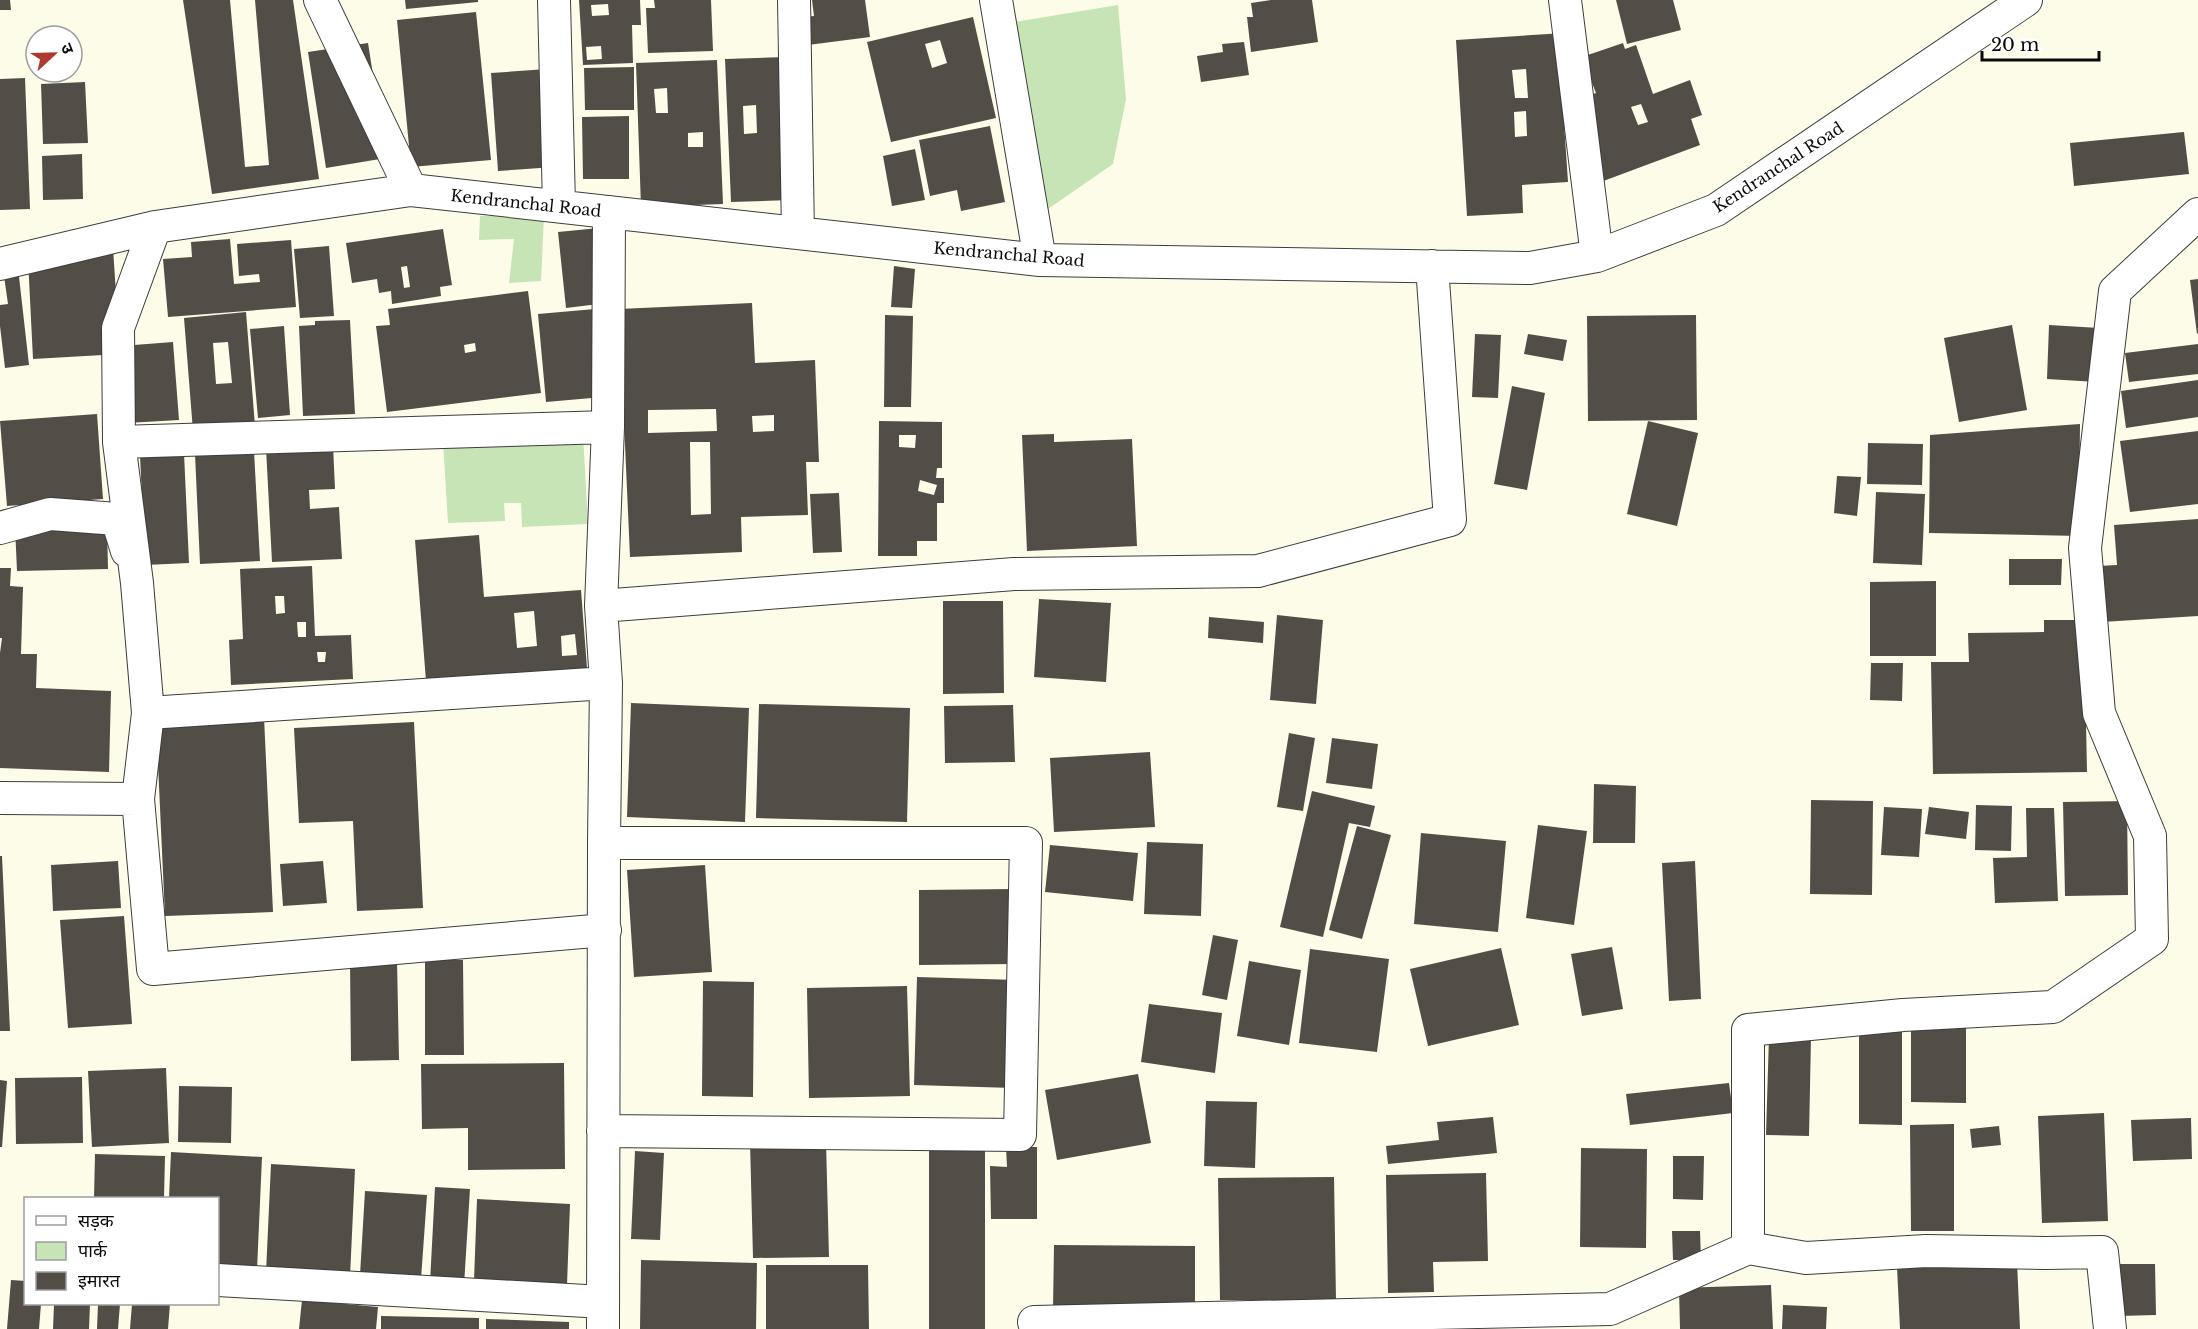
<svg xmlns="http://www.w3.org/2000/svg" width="2198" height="1329" viewBox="0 0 2198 1329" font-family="'Libre Baskerville','Noto Sans Devanagari',serif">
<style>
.green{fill:#c7e4b6}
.building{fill:#524d47;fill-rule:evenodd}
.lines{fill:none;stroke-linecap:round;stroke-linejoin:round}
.street-casing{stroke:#3d3d3d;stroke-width:34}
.street{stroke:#fff;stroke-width:32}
.labels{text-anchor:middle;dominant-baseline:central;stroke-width:6;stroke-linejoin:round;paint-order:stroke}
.street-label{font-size:16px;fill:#0a0a0a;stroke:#fff}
</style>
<rect width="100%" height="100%" fill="#fdfce9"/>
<!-- green -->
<path class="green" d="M1118,5L1126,99L1113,164L1048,209L1009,23Z
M480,216H544L541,281L509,283L514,239L479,240Z
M583,434L588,524L522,527L521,503H504L505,521L448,523L443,441Z"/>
<!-- building -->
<path class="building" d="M0,0H10L11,10H0Z
M183,0H230L245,167L269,165L255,0H293L319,179L212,194Z
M405,0H478V2L406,9Z
M579,0H640L641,25H632L633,63L583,65ZM608,4L609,15L592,16L591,5ZM601,46L602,59L587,60L586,47Z
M654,0H711L713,51L648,53L646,8H655Z
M812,0H865L870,37L808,45L804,17L814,16Z
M1271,0H1312L1318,42L1251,52L1247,17H1253L1251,3Z
M1616,0H1673L1681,30L1627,44Z
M476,12L491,160L411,167L397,20Z
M973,17L996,118L891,142L867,42ZM940,40L947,63L932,68L925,44Z
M1564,33L1560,65L1568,182L1522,185L1523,213L1467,216L1456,40ZM1526,69L1528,98H1515L1512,70ZM1526,111L1527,136L1515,137L1514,112Z
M1244,42L1249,75L1201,82L1197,56L1223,52L1222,44Z
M368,43L386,158L326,168L308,52Z
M1623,43L1625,49L1636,45L1653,94L1690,80L1702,115L1691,119L1700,145L1598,183L1586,150L1600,145L1582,99L1596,93L1582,57ZM1641,104L1648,122L1638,125L1631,107Z
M786,57L791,200L731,202L725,59ZM756,105L757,133L744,134L743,106Z
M717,60L723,204L641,207L636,63ZM667,88L668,113H656L654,89ZM703,132V147H688V133Z
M634,67V110H585L584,68Z
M547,69L554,167L498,171L491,73Z
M25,78L30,209L0,210V79Z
M85,82L88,143L43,144L41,84Z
M629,116V179H583L582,117Z
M990,126L1005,202L961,211L957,190L930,196L919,140Z
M2184,132L2189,174L2074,186L2070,143Z
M915,149L925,200L892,206L883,156Z
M82,154L83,199L43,200L42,156Z
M599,228L607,303L566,308L558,232Z
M443,229L452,285L440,287L441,296L392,304L391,291L379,293L377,279L352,283L346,243ZM407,266L410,287L404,288L401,267Z
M230,239L234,284L260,282L259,274L239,276L237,244L291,240L296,307L168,317L163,259L192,257L191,242Z
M329,246L334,316L300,318L294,249Z
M113,248L120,354L33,359L28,259Z
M894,266L915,269L912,308L891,307Z
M18,268L29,365L5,368L0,326V305L8,304L3,269Z
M2198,279V333L2197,334L2190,280Z
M528,291L541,393L387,412L376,326L390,325L388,309ZM475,343L476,351L465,353L464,345Z
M752,303L755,363L815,360L819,462H806L808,515L741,517L742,552L630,557L619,309ZM716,409L717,431L648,433V410ZM774,415V431L753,432L752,416ZM690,442H710L711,514L691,515Z
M595,309L603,397L546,402L538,314Z
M246,312L255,426L193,431L184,318ZM228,342L232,383L216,384L213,343Z
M885,315L913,316L911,407H884Z
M1696,315L1697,420L1588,421L1587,316Z
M350,320L355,414L303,416L299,326L315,325V321Z
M2012,325L2027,410L1959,422L1944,338Z
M2049,325L2099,328L2097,382L2047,379Z
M284,326L290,415L258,418L250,329Z
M1475,334L1501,335L1498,398L1472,397Z
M1528,334L1567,340L1563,361L1524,354Z
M173,342L179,420L127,423L121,346Z
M2198,344V374L2129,382L2125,353Z
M2198,380V417L2126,428L2121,391Z
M1512,386L1545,393L1527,490L1494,484Z
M97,414L103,499L7,506L0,421Z
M879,421L942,422V468H937L936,478H944V503H937V541H917V556H878ZM899,435H916L915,448L899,447ZM920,480L937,485L934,495L918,491Z
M1648,421L1698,433L1677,526L1627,514Z
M2080,424L2079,536L1929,533L1930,435Z
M2198,431V504L2130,512L2120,441Z
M1054,434V442L1132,439L1137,546L1027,551L1022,435Z
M1868,443L1923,444L1922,485L1867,484Z
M333,445L335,489L309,490L310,509L339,507L342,559L272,562L266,448Z
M254,451L260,561L200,564L195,454Z
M184,453L189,563L145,565L140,455Z
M1837,476L1861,477L1857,516L1834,513Z
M1876,492L1925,494L1922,565L1873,563Z
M839,493L842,552L813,553L810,494Z
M2198,519V616L2102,622L2098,566L2117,565L2114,525Z
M107,525L108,569L17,571L15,527Z
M479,535L484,597L581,590L587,668L426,681L415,540ZM534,611L537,646L517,648L514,613ZM575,634L577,655L562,656L561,636Z
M2009,559H2062L2061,585H2009Z
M312,566L315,636L351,635L353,679L231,685L229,640L243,639L240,569ZM275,596H284L285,613L276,614ZM297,622H306V637H298ZM317,652H326L325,662H318Z
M0,568H11L10,586L23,587L21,654H37L36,688L111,691L109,772L0,768V653L2,638H0Z
M1936,581V656H1870V582Z
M1039,599L1111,603L1106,682L1034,677Z
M943,601H1003L1004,693L943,694Z
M1277,615L1323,620L1316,704L1270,700Z
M1209,617L1264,622L1263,643L1208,638Z
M2044,620H2084L2087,772L1933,774L1931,662H1969L1968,633L2044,632Z
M1871,663H1903L1902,701L1870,700Z
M631,703L749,708L745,822L627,817Z
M759,704L910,708L907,822L756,818Z
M1013,705L1015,762L945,763L944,706Z
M264,717L273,912L165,916L156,721Z
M414,722L423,908L357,911L353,821L299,823L294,728Z
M1289,733L1315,738L1303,811L1277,807Z
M1332,738L1378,744L1372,789L1326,783Z
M1150,752L1155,827L1054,832L1050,758Z
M1594,784L1636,786L1635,843H1593Z
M1312,791L1375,806L1370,827L1349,823L1323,937L1280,927Z
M1811,800L1873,801L1872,895L1810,894Z
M2127,801L2128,895L2065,896L2063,802Z
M1976,805L2012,806L2011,851L1975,850Z
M1884,807L1922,809L1919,857L1881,855Z
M1929,807L1969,812L1966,839L1925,834Z
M2026,808H2054L2058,901L1995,903L1993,858L2027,857Z
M1538,825L1587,831L1574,925L1526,918Z
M1357,826L1391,835L1362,939L1329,930Z
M1421,833L1506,841L1498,932L1414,924Z
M1147,842L1203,844L1201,916L1144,914Z
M1050,845L1138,853L1133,901L1045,892Z
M0,856H2L10,1031H0Z
M118,861L121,908L53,911L51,865Z
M323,861L327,903L283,906L280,864Z
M1695,861L1701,999L1669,1001L1662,863Z
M705,865L712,972L634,977L627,870Z
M1013,889L1014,964L919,965V890Z
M124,916L132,1024L68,1028L60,920Z
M1213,935L1238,940L1227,1000L1202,995Z
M1612,947L1623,1009L1582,1016L1571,954Z
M1501,948L1519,1025L1428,1046L1410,969Z
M1310,949L1389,959L1377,1052L1299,1043Z
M350,960H397L399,1060L351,1061Z
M425,960H463L464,1055H425Z
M1249,961L1301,970L1289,1045L1237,1036Z
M917,977L1017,980L1013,1088L914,1085Z
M703,981L754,982L753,1097L702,1096Z
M907,986L910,1096L809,1098L807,988Z
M1149,1004L1222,1013L1215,1073L1141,1062Z
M1859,1024L1902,1025V1125L1859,1124Z
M1911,1027H1966V1103L1911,1102Z
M1769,1036L1811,1037L1809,1136L1766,1135Z
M564,1063L565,1169L468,1170V1128L422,1129L421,1064Z
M166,1068L169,1143L92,1147L88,1071Z
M1138,1074L1151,1143L1057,1160L1045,1090Z
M82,1077L83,1143L16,1144L15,1078Z
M0,1080L7,1081L2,1147H0Z
M1729,1083L1733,1113L1630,1125L1626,1094Z
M179,1086L232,1087L231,1143L178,1142Z
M1206,1101L1257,1102L1255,1168L1204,1166Z
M2104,1113L2108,1221L2042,1223L2038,1116Z
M1493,1117L1497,1153L1388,1164L1386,1146L1439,1140L1437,1122Z
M2191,1118L2192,1159L2133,1161L2131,1120Z
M1954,1124V1231H1911L1910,1125Z
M1999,1126L2001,1145L1972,1148L1970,1129Z
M750,1142H826L829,1257L753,1258Z
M1006,1147H1037V1219H991L990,1166L1007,1167Z
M1581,1148L1647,1149L1646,1248L1580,1247Z
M929,1149H985V1329H929Z
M635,1151L664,1153L660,1240L631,1239Z
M171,1152L262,1157L257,1270L218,1269V1198H169Z
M95,1154L165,1156L164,1198H94Z
M1673,1156H1704L1703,1200L1673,1199Z
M271,1164L355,1169L350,1277L266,1273Z
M1486,1173L1488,1261L1433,1262L1434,1292L1388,1293L1386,1175Z
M1334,1177L1336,1300H1220L1218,1178Z
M435,1187L470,1189L464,1285L430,1283Z
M365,1191L427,1195L421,1279L360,1275Z
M477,1199L570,1204L567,1285L474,1281Z
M1672,1231H1700L1701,1260H1673Z
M1054,1245L1195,1246V1309H1053Z
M641,1260L757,1263L756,1329H640Z
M2017,1262L2020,1329H1900L1897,1267Z
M2118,1264H2155L2156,1315L2118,1316Z
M766,1265H868L869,1329H766Z
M11,1280L26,1281V1304H41L39,1329H7Z
M1771,1285L1773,1329H1680L1679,1288Z
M302,1300L378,1307L376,1329H299Z
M54,1304H90L89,1329H53Z
M98,1304H120L118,1329H97Z
M132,1304H170L168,1329H130Z
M1783,1305L1827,1307L1826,1329H1782Z
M381,1316L479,1318V1329H381Z
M486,1319L569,1322V1329H486Z"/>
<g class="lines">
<defs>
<path id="street" d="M320,0L411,190
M554,0L559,206
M794,0L798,233
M996,0L1040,260
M1565,0L1597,256
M155,227L118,328L119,442L137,583L148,713L138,799L153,969L605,930
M0,264L155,227L411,190L1040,260L1530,268L1597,256L1716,210L2026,0
M119,442L608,427
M0,528L50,514L117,519L127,551
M601,606L1014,574L1258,571L1450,520L1432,266
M148,713L606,683
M0,798L138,799
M603,1131L1020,1135L1026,843H604
M218,1280L603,1302
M603,1329L604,843L606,683L601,606L608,427L609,212
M1036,1329L1034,1322L1610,1309L1748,1248
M2110,1329L2102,1252L2046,1253L1926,1251L1806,1258L1748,1248V1030L1903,1015L2053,1007L2152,939L2150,836L2099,713L2085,548L2115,291L2198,214"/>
</defs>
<!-- street casing -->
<use href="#street" class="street-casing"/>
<!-- street -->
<use href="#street" class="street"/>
</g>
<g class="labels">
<!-- street labels -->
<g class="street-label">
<text transform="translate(1778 167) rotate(-33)">Kendranchal Road</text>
<text transform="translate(526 203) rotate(6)">Kendranchal Road</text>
<text transform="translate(1009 254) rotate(5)">Kendranchal Road</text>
</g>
</g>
<!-- legend -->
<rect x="24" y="1197" width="195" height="108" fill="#ffffff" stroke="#9d9d9d" stroke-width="1.5"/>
<rect x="36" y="1216" width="30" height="9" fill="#ffffff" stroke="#9d9d9d" stroke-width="1.5"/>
<text x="78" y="1227" font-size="18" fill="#0a0a0a">सड़क</text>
<rect x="36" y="1242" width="30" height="18" fill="#c7e4b6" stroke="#9d9d9d" stroke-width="1.5"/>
<text x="78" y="1257" font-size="18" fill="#0a0a0a">पार्क</text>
<rect x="36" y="1272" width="30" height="18" fill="#524d47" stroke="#9d9d9d" stroke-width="1.5"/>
<text x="78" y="1287" font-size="18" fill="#0a0a0a">इमारत</text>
<!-- north arrow -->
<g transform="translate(54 54) rotate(68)"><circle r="28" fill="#ffffff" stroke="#9d9d9d" stroke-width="1.5"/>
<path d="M0-4.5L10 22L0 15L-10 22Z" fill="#ae3a2e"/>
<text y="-9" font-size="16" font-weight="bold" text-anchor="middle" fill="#0a0a0a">उ</text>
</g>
<!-- scale -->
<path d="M1982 51v9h117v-9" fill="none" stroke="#0a0a0a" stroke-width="3"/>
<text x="1991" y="51" font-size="18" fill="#0a0a0a" stroke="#ffffff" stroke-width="4.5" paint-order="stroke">20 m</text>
</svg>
